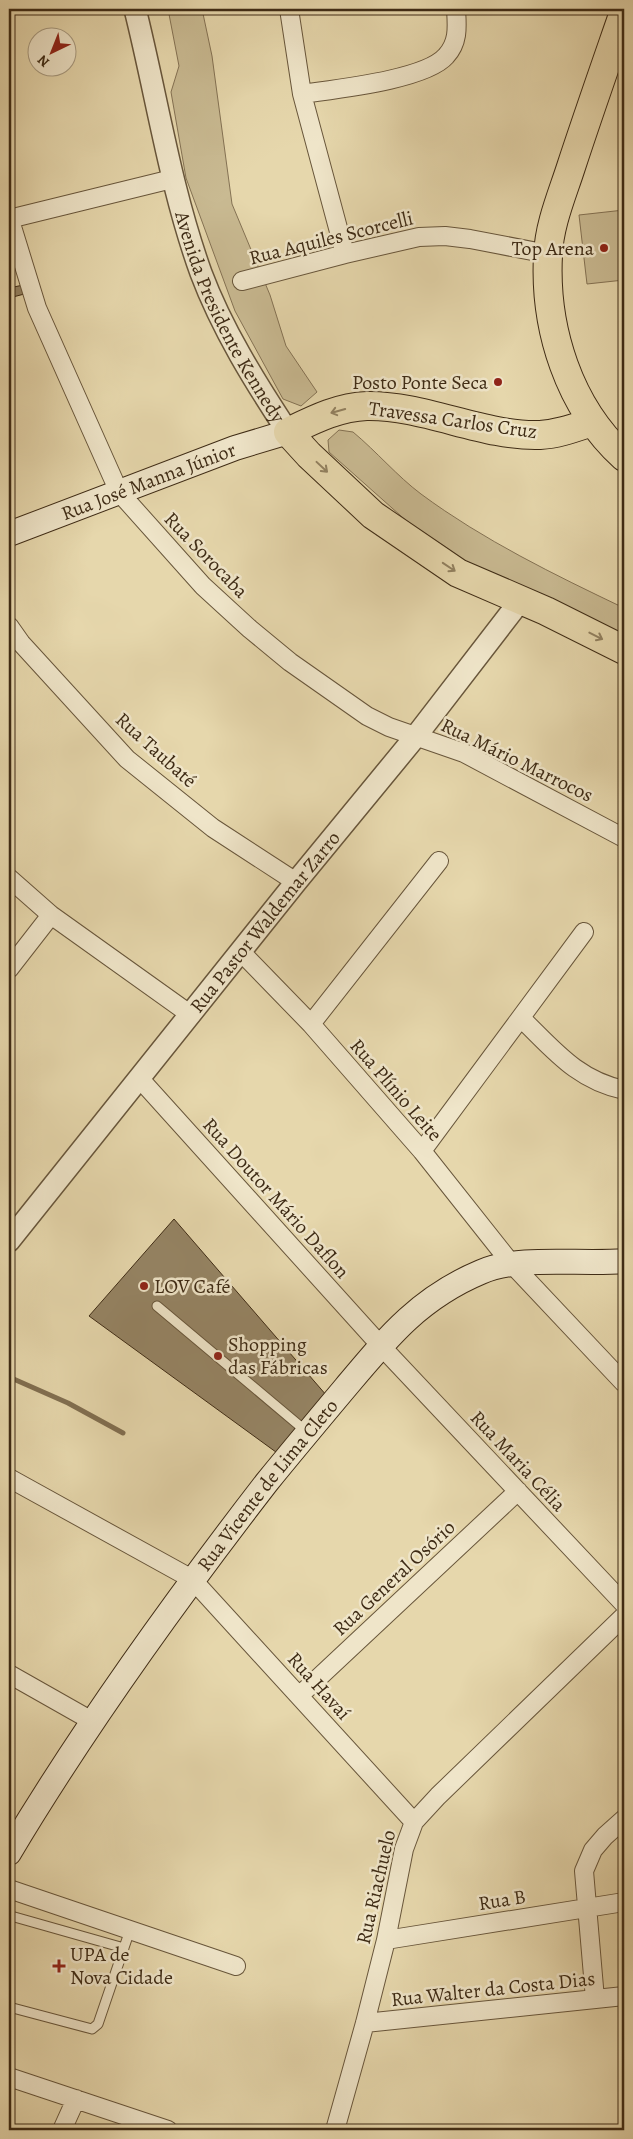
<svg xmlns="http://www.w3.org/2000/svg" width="633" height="2139" viewBox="0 0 633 2139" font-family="Alegreya,serif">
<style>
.green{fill:#c9ba92;stroke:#847254}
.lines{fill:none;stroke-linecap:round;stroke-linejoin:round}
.stream{stroke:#816f51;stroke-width:5}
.building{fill:#958464;stroke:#3e2b15}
.service-casing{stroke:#68563b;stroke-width:11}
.minor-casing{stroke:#68563b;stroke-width:20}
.tertiary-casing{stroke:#68563b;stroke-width:24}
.secondary-casing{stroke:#3e2b15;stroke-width:26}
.primary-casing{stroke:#3e2b15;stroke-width:30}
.service{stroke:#efe5c9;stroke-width:9}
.minor{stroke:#efe5c9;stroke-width:18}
.tertiary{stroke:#efe5c9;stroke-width:21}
.secondary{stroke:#efe5c9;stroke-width:24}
.primary{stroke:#e6d7ac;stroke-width:28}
.oneway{stroke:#928160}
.poi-dot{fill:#8f2418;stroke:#efe5c9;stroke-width:2}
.labels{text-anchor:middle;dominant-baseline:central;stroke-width:5;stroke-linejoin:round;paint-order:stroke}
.street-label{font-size:20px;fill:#3e2b15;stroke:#efe5c9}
.poi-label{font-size:20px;fill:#3e2b15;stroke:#efe5c9;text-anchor:start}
</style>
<rect width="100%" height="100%" fill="#e6d7ac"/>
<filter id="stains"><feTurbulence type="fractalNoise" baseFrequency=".004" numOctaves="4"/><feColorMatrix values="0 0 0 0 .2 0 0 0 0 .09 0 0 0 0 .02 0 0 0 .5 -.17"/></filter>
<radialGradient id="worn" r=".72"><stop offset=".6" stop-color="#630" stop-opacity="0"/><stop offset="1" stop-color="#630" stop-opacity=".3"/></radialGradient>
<!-- green -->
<path class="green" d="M168,9H202L212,56L232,204L270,295L286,346L317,392L301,406L283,399L235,311L186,178L171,92L179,66Z
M624,210V280L587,284L579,215Z
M339,430L353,432C377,452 397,476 421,494C483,540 555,575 624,608V637L461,559L410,524L329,452L328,440Z"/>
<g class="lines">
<!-- stream -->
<path class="stream" d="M9,1377L68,1403L123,1433"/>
</g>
<!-- building -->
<path class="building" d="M28,284L32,292L9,298V288Z
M174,1219L327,1396L280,1455L89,1316Z"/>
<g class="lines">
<defs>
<path id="service" d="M157,1306L307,1432
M11,1916L124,1948
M9,2007L92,2029L98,2024L130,1930"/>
<path id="minor" d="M289,9L302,94L345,254
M302,94C335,89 425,80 446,56C459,42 457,26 456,9
M9,217L37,308L119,492L203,586L250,629L290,662L367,716L389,727L464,753L624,838
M9,219L172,179
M242,281L345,254L419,237L445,236L470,239L548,254
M9,626L21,643L127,759L213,828L296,882
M9,878L51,915L191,1015
M241,952L311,1024L422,1151L510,1262L624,1383
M9,969L51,915
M521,1018C554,1050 577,1080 624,1090
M311,1024L439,861
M140,1079L381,1346L624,1604
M422,1151L584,932
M9,1478L192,1579L414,1822
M9,1674L92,1721
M299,1696L518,1491
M9,1889L236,1966
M386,1940L624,1902
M595,1999L584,1871L593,1850L605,1836L624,1819
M365,2023L624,1996
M9,2077L168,2130
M62,2130L76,2099
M335,2130L365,2023L386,1940L404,1849L414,1822L438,1796L624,1616"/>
<g id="tertiary">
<path id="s1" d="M135,9C157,97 170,187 201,273C222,329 255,382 288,432"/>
<path id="s2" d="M9,1241L296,882L416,736L520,601"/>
</g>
<g id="secondary">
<path id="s3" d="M9,534L235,448L288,432"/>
<path id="s4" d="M9,1853C86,1724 175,1601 267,1482C293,1450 319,1419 345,1388C387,1338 419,1298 481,1272C520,1255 580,1265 624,1261"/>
</g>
<path id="primary" d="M624,12C606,64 588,115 571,167C562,195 549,225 548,255C544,329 569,407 624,457
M592,422C574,428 558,434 540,435C484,437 424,405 367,406C338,407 313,420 288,432L309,455L373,515L458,573L546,611L624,650"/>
</defs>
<!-- service casing -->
<use href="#service" class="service-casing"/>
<!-- minor casing -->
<use href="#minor" class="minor-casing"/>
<!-- tertiary casing -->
<use href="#tertiary" class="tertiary-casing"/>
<!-- secondary casing -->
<use href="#secondary" class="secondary-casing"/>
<!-- primary casing -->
<use href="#primary" class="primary-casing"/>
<!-- service -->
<use href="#service" class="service"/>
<!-- minor -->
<use href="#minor" class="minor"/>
<!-- tertiary -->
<use href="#tertiary" class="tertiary"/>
<!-- secondary -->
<use href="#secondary" class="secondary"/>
<!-- primary -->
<use href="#primary" class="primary"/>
</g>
<!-- one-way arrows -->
<defs><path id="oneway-shaft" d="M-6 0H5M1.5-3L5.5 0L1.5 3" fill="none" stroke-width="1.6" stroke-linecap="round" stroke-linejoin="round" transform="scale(1.25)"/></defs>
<g class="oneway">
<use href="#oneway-shaft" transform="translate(338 411) rotate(164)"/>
<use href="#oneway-shaft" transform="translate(322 467) rotate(43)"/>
<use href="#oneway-shaft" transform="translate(449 567) rotate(34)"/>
<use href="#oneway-shaft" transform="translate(596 636) rotate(27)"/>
</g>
<!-- markers -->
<g class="poi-dot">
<circle cx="604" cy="248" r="5"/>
<circle cx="498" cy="382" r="5"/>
<circle cx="144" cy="1286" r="5"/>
<circle cx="218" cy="1356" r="5"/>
<path d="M56.5 1958.5h5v5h5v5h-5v5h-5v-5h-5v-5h5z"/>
</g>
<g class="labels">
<!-- street labels -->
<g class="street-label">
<text transform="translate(331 238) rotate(-14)">Rua Aquiles Scorcelli</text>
<text stroke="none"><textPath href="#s1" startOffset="324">Avenida Presidente Kennedy</textPath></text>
<text transform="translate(453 420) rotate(8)">Travessa Carlos Cruz</text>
<text stroke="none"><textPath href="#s3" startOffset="149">Rua José Manna Júnior</textPath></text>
<text transform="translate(206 555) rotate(46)">Rua Sorocaba</text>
<text transform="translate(156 750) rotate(42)">Rua Taubaté</text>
<text transform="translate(517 760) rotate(26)">Rua Mário Marrocos</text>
<text stroke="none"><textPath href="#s2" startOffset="409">Rua Pastor Waldemar Zarro</textPath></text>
<text transform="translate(396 1090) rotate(49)">Rua Plínio Leite</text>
<text transform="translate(276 1198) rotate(48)">Rua Doutor Mário Daflon</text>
<text transform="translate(518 1461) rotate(47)">Rua Maria Célia</text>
<text stroke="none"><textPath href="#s4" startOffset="450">Rua Vicente de Lima Cleto</textPath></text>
<text transform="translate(394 1578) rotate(-43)">Rua General Osório</text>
<text transform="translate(319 1686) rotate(48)">Rua Havaí</text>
<text transform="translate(376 1887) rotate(-77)">Rua Riachuelo</text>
<text transform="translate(502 1900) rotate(-9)">Rua B</text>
<text transform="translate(493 1989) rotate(-6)">Rua Walter da Costa Dias</text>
</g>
<!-- poi labels -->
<g class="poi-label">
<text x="594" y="248" text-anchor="end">Top Arena</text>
<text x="488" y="382" text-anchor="end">Posto Ponte Seca</text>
<text x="154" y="1286">LOV Café</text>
<text x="228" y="1344">Shopping<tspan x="228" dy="23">das Fábricas</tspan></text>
<text x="70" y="1954">UPA de<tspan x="70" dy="23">Nova Cidade</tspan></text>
</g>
</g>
<!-- margin -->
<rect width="633" height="2139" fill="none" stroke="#e6d7ac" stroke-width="30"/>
<rect x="10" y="10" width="613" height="2119" fill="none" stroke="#3e2b15" stroke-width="2.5"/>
<rect x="15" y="15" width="603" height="2109" fill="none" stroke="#3e2b15"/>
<!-- north arrow -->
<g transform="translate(52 52) rotate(223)"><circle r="24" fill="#efe5c9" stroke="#a89b81"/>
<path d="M0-4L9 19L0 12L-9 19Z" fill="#8f2418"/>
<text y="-8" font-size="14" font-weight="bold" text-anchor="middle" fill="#3e2b15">N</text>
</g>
<rect width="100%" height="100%" filter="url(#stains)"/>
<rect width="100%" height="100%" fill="url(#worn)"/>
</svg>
